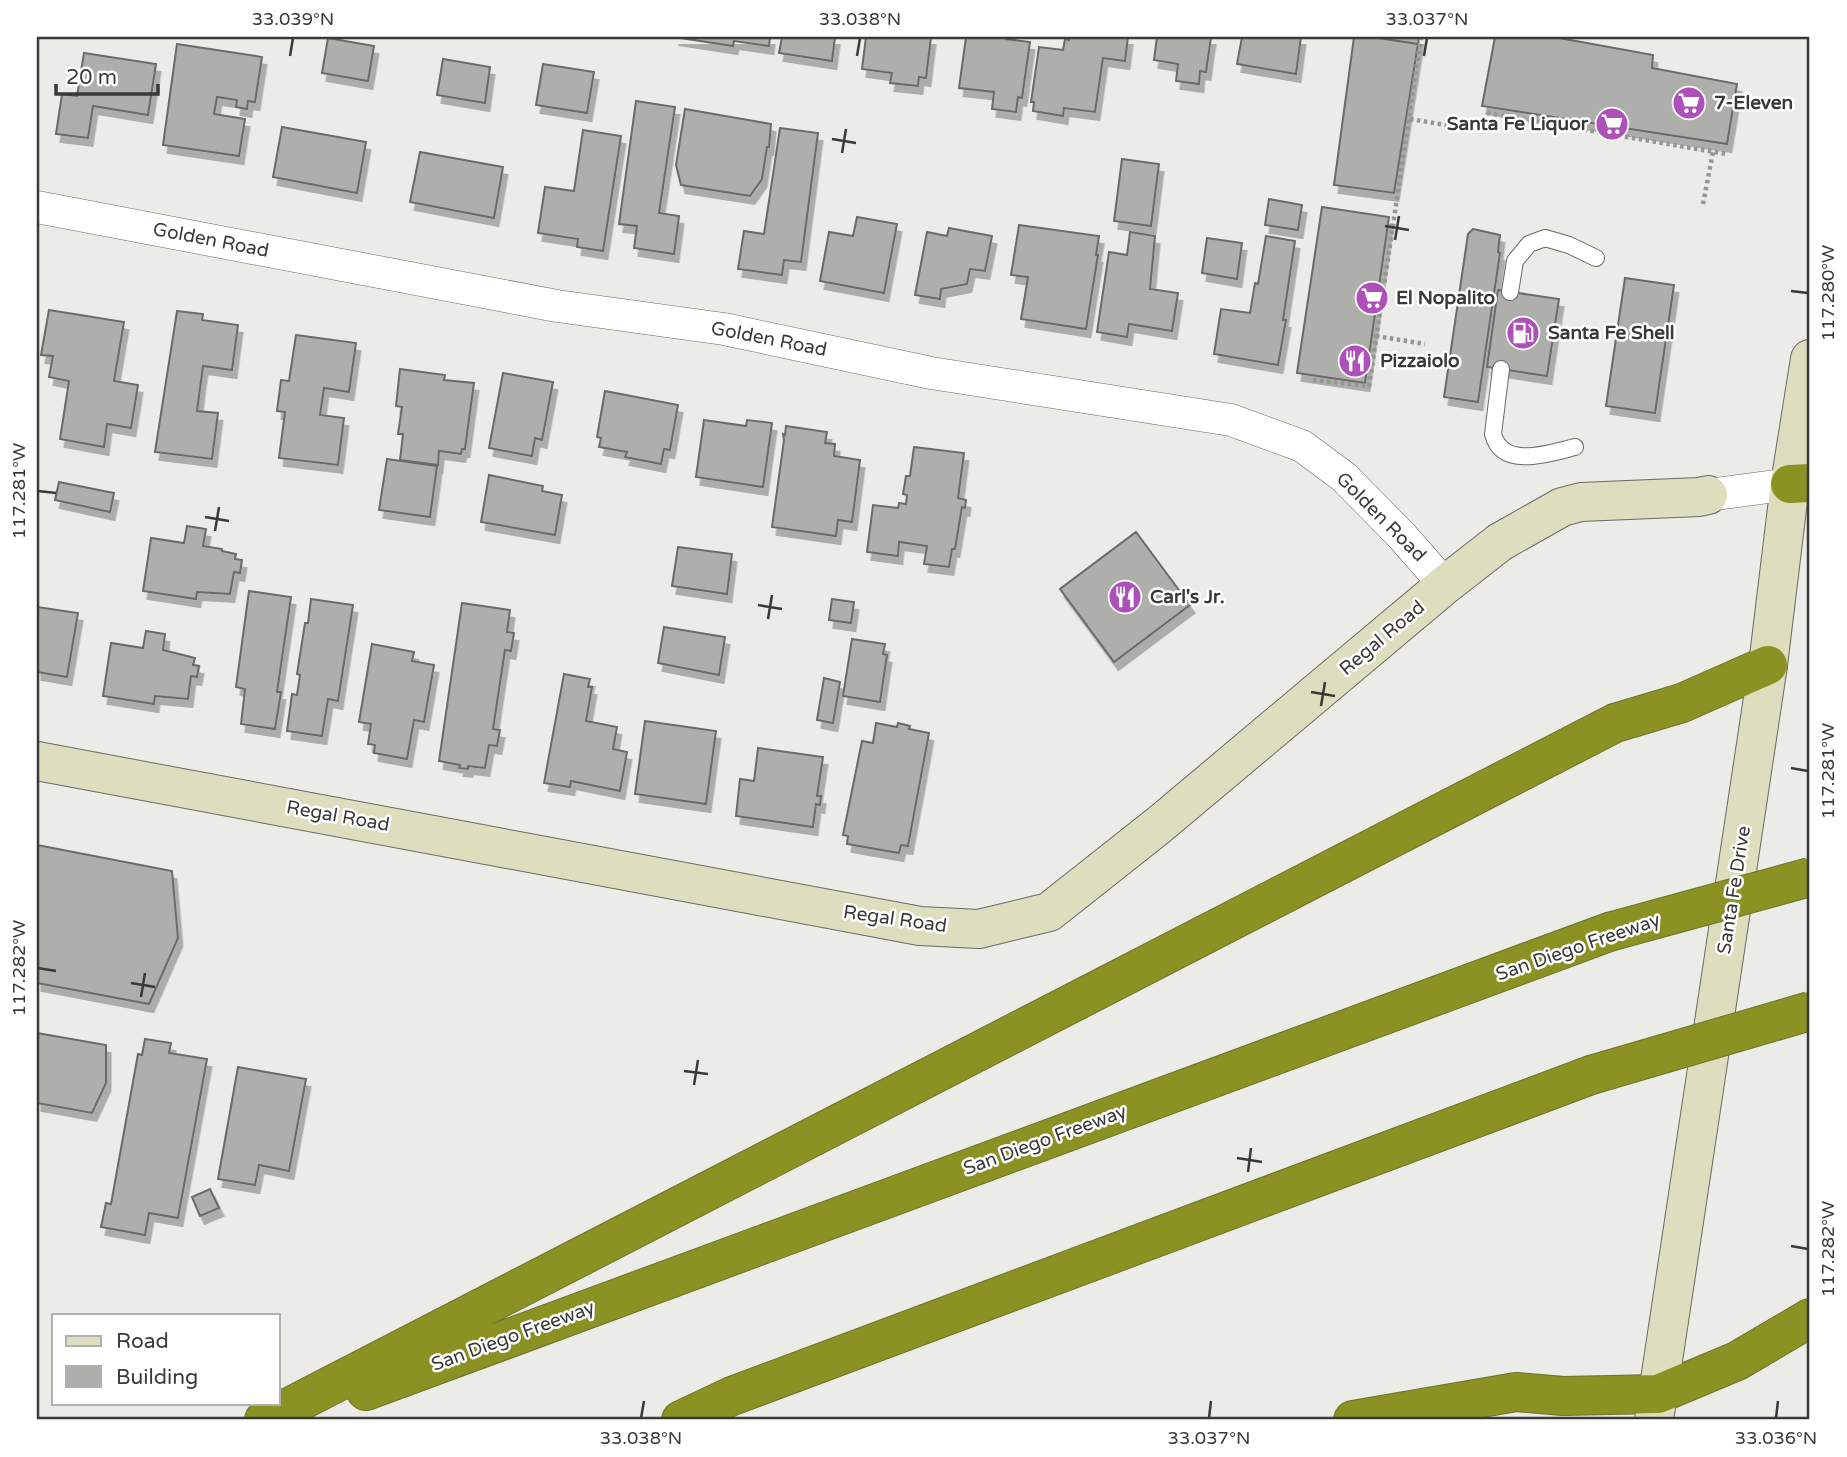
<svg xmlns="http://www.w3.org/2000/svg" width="1847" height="1457" viewBox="0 0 1847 1457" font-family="'Varela Round',sans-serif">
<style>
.building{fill:#aeaeab;stroke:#6a6b68;stroke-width:2;filter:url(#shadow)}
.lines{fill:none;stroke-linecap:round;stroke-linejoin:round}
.lane-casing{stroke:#696966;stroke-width:18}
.street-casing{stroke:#696966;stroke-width:33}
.secondary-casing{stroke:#696966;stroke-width:40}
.highway-casing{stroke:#6e732a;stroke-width:40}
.path{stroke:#959592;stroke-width:4.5;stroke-dasharray:3.5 3.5;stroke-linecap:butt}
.lane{stroke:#fff;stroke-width:16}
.street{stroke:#fff;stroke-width:32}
.secondary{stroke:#dcdebd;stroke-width:38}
.highway{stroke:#8b9223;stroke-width:38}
.highway-bridge-casing{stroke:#6e732a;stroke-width:40;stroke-linecap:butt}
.highway-bridge{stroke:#8b9223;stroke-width:38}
.ticks{fill:none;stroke:#393938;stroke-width:2.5}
.labels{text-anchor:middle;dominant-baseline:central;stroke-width:5;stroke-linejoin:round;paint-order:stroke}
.poi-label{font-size:19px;font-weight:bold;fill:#393938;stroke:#fff;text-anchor:start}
.street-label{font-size:19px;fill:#393938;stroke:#fff}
.neatline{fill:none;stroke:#393938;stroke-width:2.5}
.ticks-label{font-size:18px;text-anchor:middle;fill:#393938}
</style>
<defs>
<filter id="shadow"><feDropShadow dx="4.5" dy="8" stdDeviation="0" flood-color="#0004"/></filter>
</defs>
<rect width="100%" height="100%" fill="#ebebe7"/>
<!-- building -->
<path class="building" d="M674,37H770L769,46L734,41L733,46Z
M782,37H835L832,61L779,53Z
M866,37H931L926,78L919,77L918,86L890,83L892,73L862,69Z
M966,37H1006V39L1030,42L1022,98L1018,97L1016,112L992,109L994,92L959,88Z
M1069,37H1128L1125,61L1103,58L1095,112L1064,108L1063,116L1033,111L1034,102H1031L1039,47L1063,50L1065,39L1069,40Z
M1157,37H1211L1206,72L1200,71L1199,84L1176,81L1178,64L1154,60Z
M1242,37H1301L1296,74L1237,64Z
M1354,37H1372L1418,44L1394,193L1334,185Z
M1372,37H1419L1418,44Z
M1495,37H1554L1653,55L1652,68L1737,84L1727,144L1482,106Z
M328,38L374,46L368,81L322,73Z
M177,44L262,57L255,102L248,101L247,109L236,107L237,100L217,97L214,114L245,119L239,156L163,145Z
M84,53L156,64L148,115L93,106L88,138L56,134L62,94L77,96Z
M443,59L490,67L485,103L437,95Z
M543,64L594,72L587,113L536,105Z
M636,101L675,107L659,213L679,216L674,254L634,248L637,226L619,224Z
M685,109L771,124L769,147H767L762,179L750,196L681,185L676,165Z
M282,127L366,142L357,193L273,177Z
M780,128L818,133L801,262L784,260L782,275L738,269L744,231L764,234Z
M583,130L621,136L603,251L577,247L578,239L538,233L545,187L574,191Z
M420,152L503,167L494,218L410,202Z
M1122,159L1159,164L1151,226L1114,221Z
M1269,199L1302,205L1298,230L1265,225Z
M1322,207L1389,217L1365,383L1297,373Z
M857,217L897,224L884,293L820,281L829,232L853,236Z
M1019,225L1099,236L1096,255H1098L1086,329L1021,319L1028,277L1011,275Z
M949,228L992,236L985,271L970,269L967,284L941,289L940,299L915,295L927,232L947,236Z
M1473,229L1500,235L1498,252L1500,253L1478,402L1444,397L1468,234Z
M1130,232L1155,236L1150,289L1178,293L1172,331L1129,324L1127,337L1097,332L1109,252L1127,255Z
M1266,236L1295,241L1283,320H1286L1278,365L1214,354L1221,309L1250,313L1255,283L1258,284Z
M1207,238L1242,243L1237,279L1202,273Z
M1625,278L1674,285L1655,413L1606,406Z
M1498,290L1559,299L1547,376L1487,367Z
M49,310L124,322L114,381L138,385L131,428L107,424L104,447L60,439L69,381L49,377L53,356L41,355Z
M177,311L203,314L202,320L238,325L232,370L203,366L197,411L218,413L212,459L155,452Z
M296,335L356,343L349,392L324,388L320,415L344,418L338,465L279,458L285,412L277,411L281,380L289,381Z
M400,369L445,375L444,380L474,383L465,449H462L461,454L439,451L438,465L400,460L403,434H398L402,407L396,406Z
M503,373L553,382L542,440L535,438L532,456L489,448Z
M605,391L678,405L670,450L664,449L661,464L625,457L627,452L599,447L601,438L597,437Z
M704,420L746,426L747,420L772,423L763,487L696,477Z
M786,426L827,432L825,443L835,444L834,456L860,460L852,522L838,520L836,536L772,527L784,440L783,434L785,435Z
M914,447L964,453L958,498L966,500L965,508L962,507L955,549H952L949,567L924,564L927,546L899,542L898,556L867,552L873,505L898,508L899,503L906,504L907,495L903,494L906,476H910Z
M387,459L437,466L430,517L379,510Z
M489,475L543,486L542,491L562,495L555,535L481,522Z
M59,482L114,493L110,512L55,500Z
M187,526L206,529L203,546L222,549V551L236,554L235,559L242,560L240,573L234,572L230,594L197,592L196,599L143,591L151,538L184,543Z
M1136,532L1190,605L1114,662L1060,589Z
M678,547L732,554L727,594L672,586Z
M249,591L291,597L277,692H281L275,729L241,724L245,689L236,687Z
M311,599L353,605L338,701L328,699L322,736L287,731L292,694L297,695L300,675L297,674L305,623H308Z
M832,599L854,602L851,623L829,620Z
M462,603L510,610L507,632L514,633L511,651L505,650L493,729L500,730L497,746L489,745L485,768L468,766V769L459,768L460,765L439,761Z
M37,607L78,613L67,677L37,672Z
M664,627L725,637L719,675L658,663Z
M146,631L165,634L163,650L195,658L193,665L199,666L197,677L191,676L188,699L155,696L154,704L103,696L111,643L143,648Z
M852,639L885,644L883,654L887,655L880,702L843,696Z
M372,644L414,652L412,661L434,665L424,722L414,720L407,759L374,753L375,745L368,744L371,724L359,722Z
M564,674L590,679L588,687H592L586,721L617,727L613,749L627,752L620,791L571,781L570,787L544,783Z
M824,678L840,682L833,723L817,720Z
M645,721L716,731L706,804L635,794Z
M876,723L897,727L898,723L910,726L909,729L929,733L908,846L901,845L899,853L847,844L848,836L843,835L862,741L873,743Z
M758,748L823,757L817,796H821L820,805L816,804L813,827L736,816L740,779L754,781Z
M37,845L172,871L178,938L149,1004L37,983Z
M37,1033L106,1045V1083L92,1113L37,1103Z
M145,1039L171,1043L169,1053L207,1059L178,1218L149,1213L145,1235L101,1227L106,1203L111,1204L138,1054L142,1055Z
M238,1067L306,1079L289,1171L259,1165L255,1185L218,1179Z
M210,1189L219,1208L200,1216L192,1197Z"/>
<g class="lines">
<defs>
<path id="lane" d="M1510,292L1515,261L1529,244L1545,238L1569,245L1596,258
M1501,369L1493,434C1502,470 1550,453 1575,447"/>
<path id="street" d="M37,207L557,306L724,329L931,373L1231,420L1302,446L1344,477L1402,536L1445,585
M1708,495L1790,484"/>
<path id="secondary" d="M37,761L920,926L979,929L1049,912L1159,825L1445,585L1500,542L1562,507L1581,502L1699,497L1708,495
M1654,1420L1768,665L1790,484L1810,359"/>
<path id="highway" d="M1790,484L1810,483
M366,1391L1609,932
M264,1420L1615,723L1682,703L1768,665
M681,1420L732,1396L1591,1075
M1353,1420L1516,1392L1563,1396L1658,1394L1737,1361L1810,1318"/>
</defs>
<!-- lane casing -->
<use href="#lane" class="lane-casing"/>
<!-- street casing -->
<use href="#street" class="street-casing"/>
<!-- secondary casing -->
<use href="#secondary" class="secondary-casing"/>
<!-- highway casing -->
<use href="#highway" class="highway-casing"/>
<!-- path -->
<path class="path" d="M1487,113L1726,154
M1410,119L1458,127
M1703,204L1713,152
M1376,336L1425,344
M1313,380L1369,386L1421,37"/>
<!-- lane -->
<use href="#lane" class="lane"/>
<!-- street -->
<use href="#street" class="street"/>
<!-- secondary -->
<use href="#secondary" class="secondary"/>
<!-- highway -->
<use href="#highway" class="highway"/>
<defs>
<path id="highway-bridge" d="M1609,932L1810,877
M1591,1075L1810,1011"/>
</defs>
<!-- highway-bridge casing -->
<use href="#highway-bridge" class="highway-bridge-casing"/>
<!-- highway-bridge -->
<use href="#highway-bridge" class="highway-bridge"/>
</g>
<!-- ticks -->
<path class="ticks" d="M290,56L293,38M857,56L860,38M1424,56L1427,38M832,139L856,143M842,153L846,129M1385,226L1409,230M1395,240L1399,216M1791,291L1808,293M38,491L56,493M205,517L229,521M215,531L219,507M758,605L782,609M768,619L772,595M1311,692L1335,696M1321,706L1325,682M1791,768L1808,771M38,968L56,971M131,983L155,987M141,997L145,973M684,1071L708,1074M694,1085L698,1060M1237,1158L1262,1162M1248,1172L1251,1148M1791,1246L1808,1249M641,1418L644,1401M1209,1418L1211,1401M1776,1418L1778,1401"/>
<!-- icons -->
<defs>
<symbol id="supermarket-disc" viewBox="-11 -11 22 22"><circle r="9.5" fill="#ad50b9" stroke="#fff"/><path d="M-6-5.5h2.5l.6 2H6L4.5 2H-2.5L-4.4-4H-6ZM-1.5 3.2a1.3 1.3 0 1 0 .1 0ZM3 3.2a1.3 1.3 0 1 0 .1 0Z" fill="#fff"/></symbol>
<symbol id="fuel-disc" viewBox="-11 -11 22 22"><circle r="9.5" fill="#ad50b9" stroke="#fff"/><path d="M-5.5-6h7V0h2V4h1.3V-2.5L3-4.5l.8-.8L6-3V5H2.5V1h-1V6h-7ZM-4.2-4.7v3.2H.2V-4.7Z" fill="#fff"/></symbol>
<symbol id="restaurant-disc" viewBox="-11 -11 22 22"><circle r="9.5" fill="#ad50b9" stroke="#fff"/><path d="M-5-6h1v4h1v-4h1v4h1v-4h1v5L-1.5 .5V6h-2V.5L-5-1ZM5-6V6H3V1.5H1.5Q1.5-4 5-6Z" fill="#fff"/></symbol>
</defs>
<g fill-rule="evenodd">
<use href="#supermarket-disc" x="1670" y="84" width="38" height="38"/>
<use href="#supermarket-disc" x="1593" y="105" width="38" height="38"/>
<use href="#supermarket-disc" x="1353" y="279" width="38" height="38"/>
<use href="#fuel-disc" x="1504" y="314" width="38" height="38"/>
<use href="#restaurant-disc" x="1336" y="342" width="38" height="38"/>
<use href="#restaurant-disc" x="1106" y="578" width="38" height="38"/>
</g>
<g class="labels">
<!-- poi labels -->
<g class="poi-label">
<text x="1714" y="103">7-Eleven</text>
<text x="1588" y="124" text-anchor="end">Santa Fe Liquor</text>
<text x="1396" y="298">El Nopalito</text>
<text x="1548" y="333">Santa Fe Shell</text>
<text x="1380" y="361">Pizzaiolo</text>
<text x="1150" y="597">Carl's Jr.</text>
</g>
<!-- street labels -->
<g class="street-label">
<text transform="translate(211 240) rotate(11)">Golden Road</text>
<text transform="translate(769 339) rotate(11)">Golden Road</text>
<text transform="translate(1381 517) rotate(45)">Golden Road</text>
<text transform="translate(1382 638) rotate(-40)">Regal Road</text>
<text transform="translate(338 816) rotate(10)">Regal Road</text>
<text transform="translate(1734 890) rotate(-81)">Santa Fe Drive</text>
<text transform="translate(895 919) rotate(8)">Regal Road</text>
<text transform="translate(1578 947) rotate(-19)">San Diego Freeway</text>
<text transform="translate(1045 1140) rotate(-20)">San Diego Freeway</text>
<text transform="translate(513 1336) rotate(-20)">San Diego Freeway</text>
</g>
</g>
<!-- border -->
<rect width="1847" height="1457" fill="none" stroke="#ffffff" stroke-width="77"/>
<!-- legend -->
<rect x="52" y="1314" width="228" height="91" fill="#ffffff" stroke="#b0b0af" stroke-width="2"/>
<rect x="66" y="1336" width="35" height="10" fill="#dcdebd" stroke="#b0b0af" stroke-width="2"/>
<text x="116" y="1348" font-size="21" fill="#393938">Road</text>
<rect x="66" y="1366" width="35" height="21" fill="#aeaeab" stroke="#b0b0af" stroke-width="2"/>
<text x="116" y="1384" font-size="21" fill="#393938">Building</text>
<!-- scale -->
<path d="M56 84v10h102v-10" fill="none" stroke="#393938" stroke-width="3.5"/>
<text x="66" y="84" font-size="21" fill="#393938" stroke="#ffffff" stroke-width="5" paint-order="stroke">20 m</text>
<rect x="38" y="38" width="1770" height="1380" class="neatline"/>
<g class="ticks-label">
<text x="293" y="25">33.039°N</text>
<text x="860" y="25">33.038°N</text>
<text x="1427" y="25">33.037°N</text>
<text transform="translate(1828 293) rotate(-90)" y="6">117.280°W</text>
<text transform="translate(19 491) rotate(-90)" y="6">117.281°W</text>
<text transform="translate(1828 771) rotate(-90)" y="6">117.281°W</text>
<text transform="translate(19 968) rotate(-90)" y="6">117.282°W</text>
<text transform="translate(1828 1249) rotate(-90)" y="6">117.282°W</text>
<text x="641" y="1444">33.038°N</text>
<text x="1209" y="1444">33.037°N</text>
<text x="1776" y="1444">33.036°N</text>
</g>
</svg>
